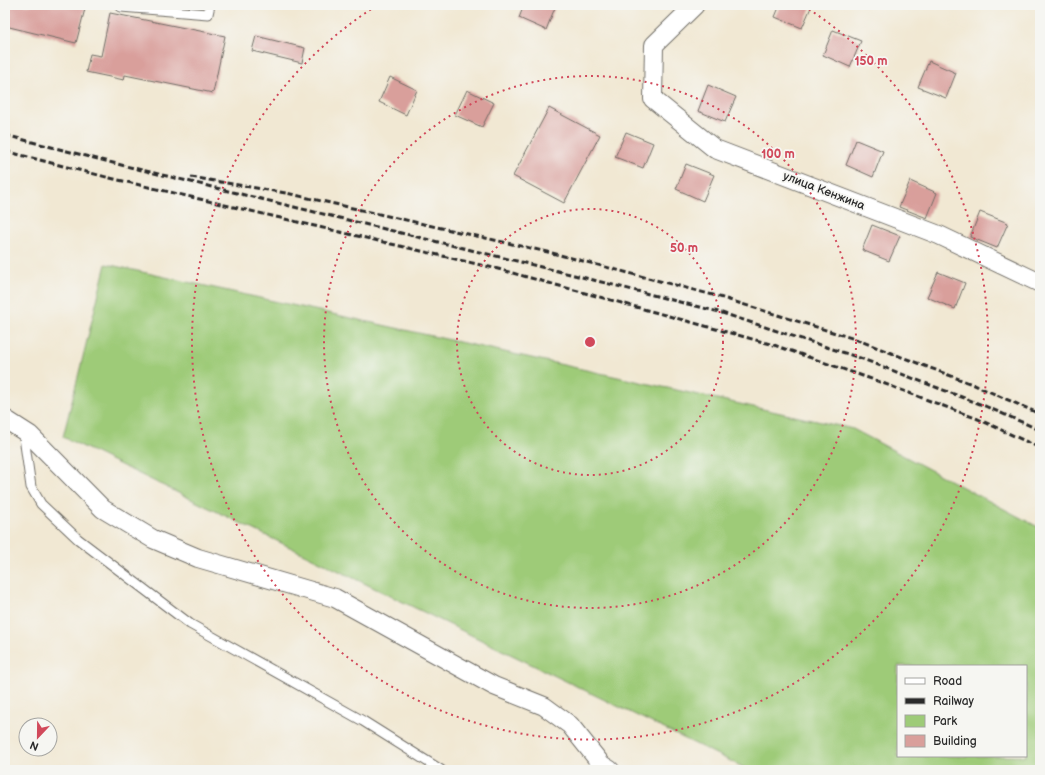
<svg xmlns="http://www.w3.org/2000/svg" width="1045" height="775" viewBox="0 0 1045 775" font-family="'Balsamiq Sans',sans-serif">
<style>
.green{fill:#9ecb78;stroke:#647b52;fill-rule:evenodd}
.building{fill:#d99f9b}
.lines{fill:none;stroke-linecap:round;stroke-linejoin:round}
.service-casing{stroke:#706d66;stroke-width:11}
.minor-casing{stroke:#706d66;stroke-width:20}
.service{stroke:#fff;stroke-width:9}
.minor{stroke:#fff;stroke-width:18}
.rail{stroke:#2b2b2b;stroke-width:3;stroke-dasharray:6 3;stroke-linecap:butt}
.ring{fill:none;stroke:#d1495b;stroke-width:2;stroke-dasharray:2 4}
.labels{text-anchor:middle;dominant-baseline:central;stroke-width:3.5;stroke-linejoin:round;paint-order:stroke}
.street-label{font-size:12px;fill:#2b2b2b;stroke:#f6f6f2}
.centre{fill:#d1495b;stroke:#f6f6f2;stroke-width:2}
.ring-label{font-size:12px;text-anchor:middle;font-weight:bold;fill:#d1495b;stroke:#f6f6f2;stroke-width:3.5;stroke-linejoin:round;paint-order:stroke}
</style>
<rect width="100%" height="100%" fill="#f6f6f2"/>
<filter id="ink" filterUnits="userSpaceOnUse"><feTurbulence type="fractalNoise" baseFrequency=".025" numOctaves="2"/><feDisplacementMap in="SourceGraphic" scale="8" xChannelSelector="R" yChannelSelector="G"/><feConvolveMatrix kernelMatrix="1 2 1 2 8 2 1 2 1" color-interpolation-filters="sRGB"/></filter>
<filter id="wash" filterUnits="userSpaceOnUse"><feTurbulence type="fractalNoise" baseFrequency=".012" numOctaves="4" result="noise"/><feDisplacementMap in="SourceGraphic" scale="16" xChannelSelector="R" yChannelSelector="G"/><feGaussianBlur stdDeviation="0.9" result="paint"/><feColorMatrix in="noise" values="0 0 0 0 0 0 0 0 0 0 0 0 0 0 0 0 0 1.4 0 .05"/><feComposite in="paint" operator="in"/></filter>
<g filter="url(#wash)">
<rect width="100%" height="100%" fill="#f1e8d3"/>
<!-- green -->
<path class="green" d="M106,264L853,429L1040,528V770H749L63,437ZM898,666H1026V756H898Z"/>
<g id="blocks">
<!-- building -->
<path class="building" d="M5,5H86L76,43L5,26Z
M524,5H556L546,30L519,18Z
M780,5H812L802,28L775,17Z
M110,13L225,36L213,93L125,75L124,80L86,72L90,54L101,56Z
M833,30L861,41L850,67L823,55Z
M256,36L305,48L302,63L252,51Z
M929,61L956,73L946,98L918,87Z
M390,77L417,90L406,115L379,102Z
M708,85L736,97L725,122L698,111Z
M467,90L494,103L482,127L455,115Z
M549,108L600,135L564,203L513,176Z
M626,132L653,143L643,168L615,157Z
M856,140L883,151L873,177L846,165Z
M686,164L714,175L703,201L676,189Z
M910,181L937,193L927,218L899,207Z
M980,212L1008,223L997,248L970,237Z
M872,225L900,236L889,261L862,250Z
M938,272L965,283L955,309L927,297Z"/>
</g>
</g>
<g filter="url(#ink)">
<use href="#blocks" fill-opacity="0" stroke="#706d66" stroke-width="1"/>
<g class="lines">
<defs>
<path id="service" d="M121,7L208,14L210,5
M23,430L31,487L41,504L78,539L190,624L363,721L441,770"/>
<path id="minor" d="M695,5L654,45L653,99L715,149L939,235L1040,283
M5,419L30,435L103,509L153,539L198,558L335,598L494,686L544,706L570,725L602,765L610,770"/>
</defs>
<!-- service casing -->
<use href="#service" class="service-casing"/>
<!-- minor casing -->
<use href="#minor" class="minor-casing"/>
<!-- service -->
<use href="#service" class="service"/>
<!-- minor -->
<use href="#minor" class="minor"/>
<!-- rail -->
<path class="rail" d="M5,135L113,163L574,275L719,312L860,358L985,406L1040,430
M5,151L110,178L498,269L774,345L880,382L978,419L1040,448
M191,177L286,193L552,253L713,295L855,339L972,384L1040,414"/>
</g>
</g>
<!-- distance rings -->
<g class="ring">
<circle cx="590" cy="342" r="133"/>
<circle cx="590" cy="342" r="266"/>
<path d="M804 6A398 398 0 1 1 376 6"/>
</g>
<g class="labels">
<!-- street labels -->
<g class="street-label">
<text transform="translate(824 191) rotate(21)">улица Кенжина</text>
</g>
</g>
<circle cx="590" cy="342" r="6" class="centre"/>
<g class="ring-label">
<text x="871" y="65">150 m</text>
<text x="778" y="158">100 m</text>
<text x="684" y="252">50 m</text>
</g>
<!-- margin -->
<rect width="1045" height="775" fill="none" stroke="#f6f6f2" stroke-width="20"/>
<!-- legend -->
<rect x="897" y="665" width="130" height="92" fill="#f6f6f2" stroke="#a5a5a2"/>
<rect x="905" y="678" width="20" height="6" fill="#ffffff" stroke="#a5a5a2"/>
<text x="933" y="685" font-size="12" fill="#2b2b2b">Road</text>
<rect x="905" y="698" width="20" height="6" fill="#2b2b2b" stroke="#a5a5a2"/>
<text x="933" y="705" font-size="12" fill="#2b2b2b">Railway</text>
<rect x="905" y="715" width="20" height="12" fill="#9ecb78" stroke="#a5a5a2"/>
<text x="933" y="725" font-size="12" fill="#2b2b2b">Park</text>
<rect x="905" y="735" width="20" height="12" fill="#d99f9b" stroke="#a5a5a2"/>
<text x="933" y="745" font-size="12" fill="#2b2b2b">Building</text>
<!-- north arrow -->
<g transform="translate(38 737) rotate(202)"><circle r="19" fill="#f6f6f2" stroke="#a5a5a2"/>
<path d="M0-3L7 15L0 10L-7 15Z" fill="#d1495b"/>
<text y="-6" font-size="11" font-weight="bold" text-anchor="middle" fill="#2b2b2b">N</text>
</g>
</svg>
